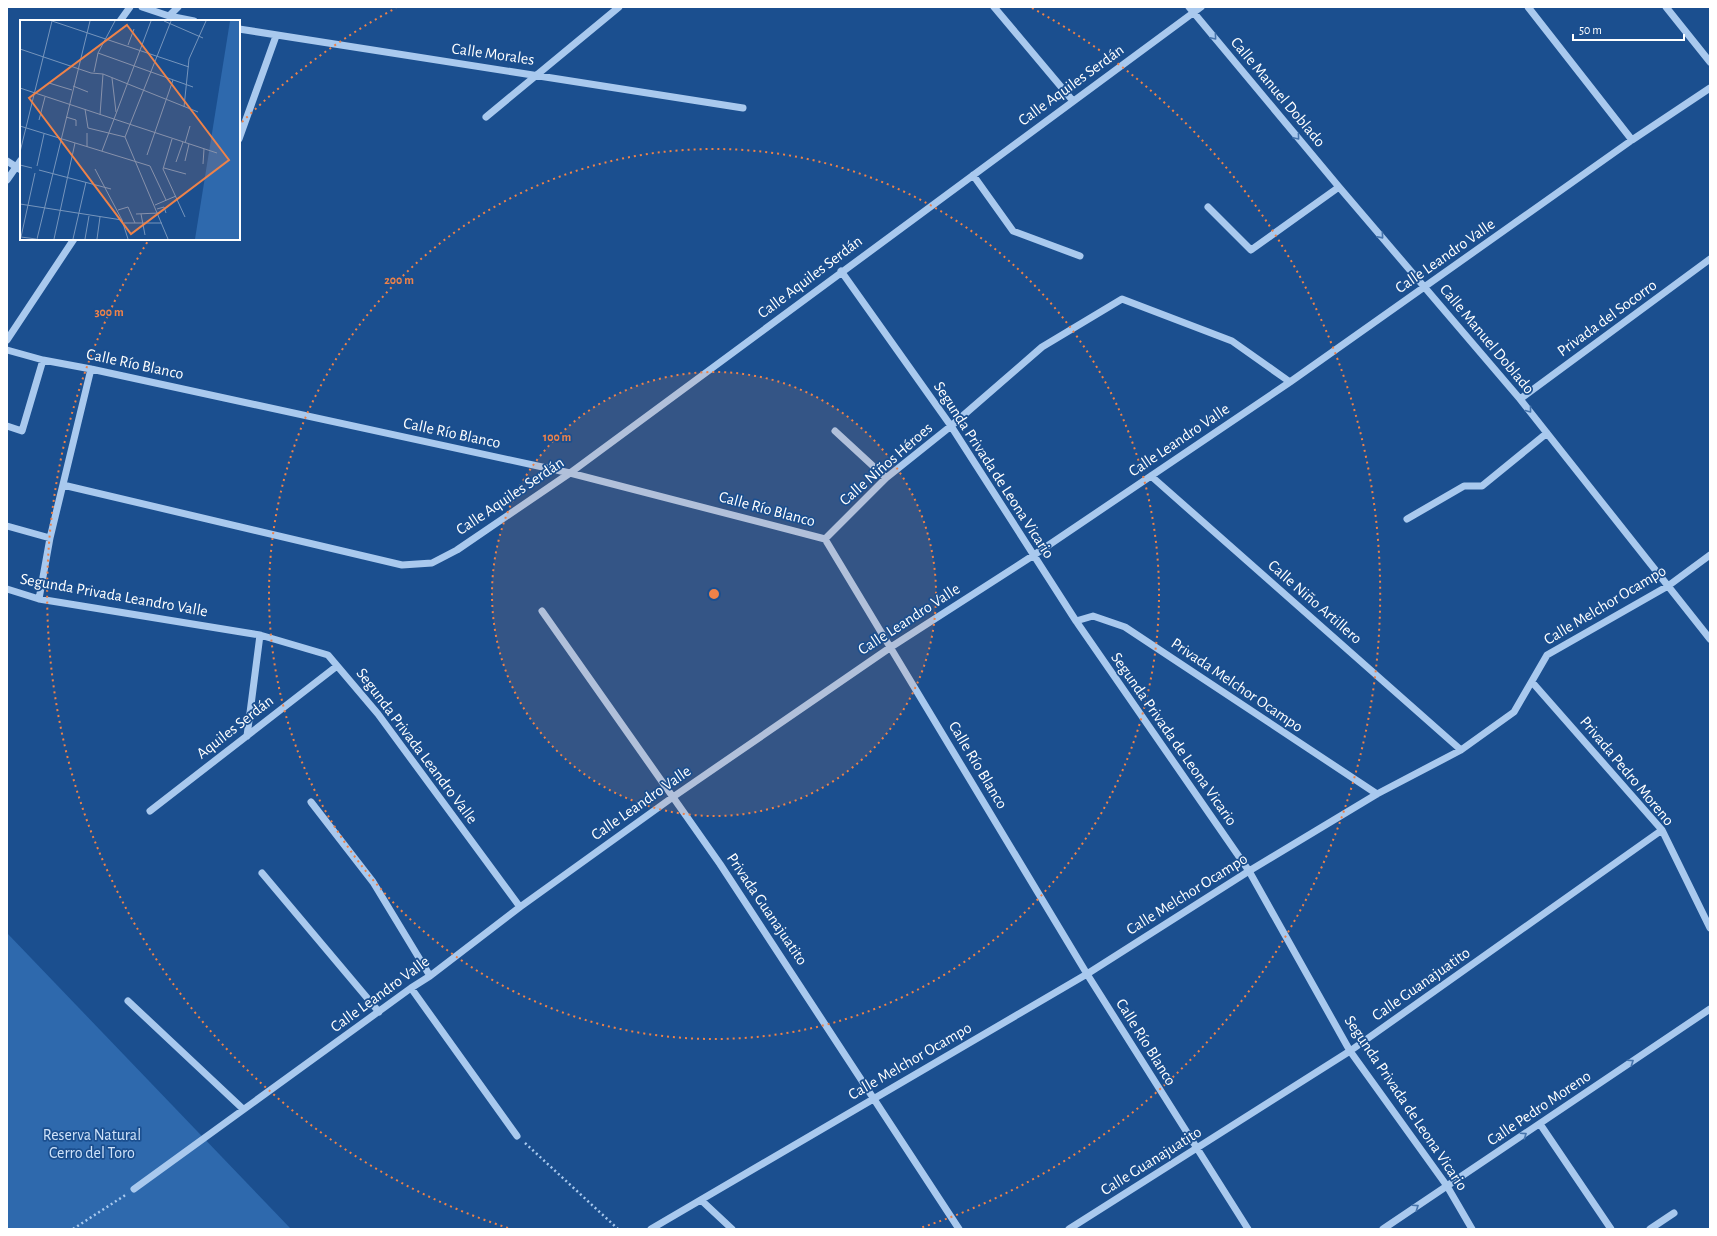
<svg xmlns="http://www.w3.org/2000/svg" width="1717" height="1236" viewBox="0 0 1717 1236" font-family="'Alegreya Sans',sans-serif">
<style>
.green{fill:#2e69ad}
.lines{fill:none;stroke-linecap:round;stroke-linejoin:round}
.path{stroke:#a9c9ee;stroke-width:2.5;stroke-dasharray:2 3;stroke-linecap:butt}
.minor{stroke:#a9c9ee;stroke-width:7}
.oneway{stroke:#4674ac}
.ring{fill:none;stroke:#ee8249;stroke-width:2;stroke-dasharray:2 4}
.labels{text-anchor:middle;dominant-baseline:central;stroke-width:3.5;stroke-linejoin:round;paint-order:stroke}
.street-label{font-size:16px;fill:#fff;stroke:#1b4f8f}
.park-label{font-size:16px;fill:#cfe3fa;stroke:#1b4f8f}
.inset-road{fill:none;stroke:#7695bc;stroke-width:1}
.view{fill:#ee8249;fill-opacity:0.15;stroke:#ee8249;stroke-width:2}
.inset-edge{fill:none;stroke:#fff;stroke-width:2}
.centre{fill:#ee8249;stroke:#1b4f8f;stroke-width:2}
.ring-label{font-size:12px;text-anchor:middle;font-weight:bold;fill:#ee8249;stroke:#1b4f8f;stroke-width:3.5;stroke-linejoin:round;paint-order:stroke}
</style>
<rect width="100%" height="100%" fill="#1b4f8f"/>
<!-- green -->
<path class="green" d="M7,933L291,1229H7Z"/>
<g class="lines">
<!-- path -->
<path class="path" d="M525,1143L618,1229
M73,1229L127,1194"/>
<!-- minor -->
<path class="minor" d="M142,7L169,16L194,21
M994,7L1073,101
M1189,7L1339,187L1520,399L1710,639
M1528,7L1632,140
M1666,7L1710,62
M169,16L178,7
M120,21L130,7
M239,29L743,108
M486,117L619,7
M239,139L276,36
M7,161L21,170
M973,175L1013,231L1080,256
M7,180L21,160
M1208,207L1251,250L1339,187
M841,271L951,426L1076,621L1249,871L1350,1051L1447,1186L1472,1229
M7,340L74,239
M7,350L43,360L91,369L570,473L825,539L1087,974L1248,1229
M1520,399L1710,259
M7,426L22,431L43,360
M835,431L886,478
M1151,476L1461,750
M63,485L402,565L432,563L457,550L570,473L1201,7
M1407,519L1464,486H1482L1547,433
M7,526L50,538
M825,539L886,478L951,426L1042,347L1122,299L1232,341L1290,382
M7,589L39,599L260,635L328,655L378,714L520,907
M39,599L50,538L91,369
M542,611L720,864L959,1229
M1076,621L1093,616L1125,627L1377,794
M1532,682L1662,830L1710,928
M247,736L260,635
M311,802L373,882L430,976
M150,811L337,666
M262,873L379,1012
M411,988L517,1136
M128,1001L243,1109
M1540,1124L1611,1229
M134,1189L411,988L430,976L520,907L673,797L891,647L1034,555L1290,382L1632,140L1710,88
M701,1200L732,1229
M651,1229L1087,974L1249,871L1377,794L1461,750L1514,712L1547,655L1668,586L1710,555
M1069,1229L1350,1051L1662,830
M1383,1229L1710,1009
M1650,1229L1674,1213"/>
</g>
<!-- one-way arrows -->
<defs><path id="oneway-chevron" d="M-2-3.5L2.5 0L-2 3.5" fill="none" stroke-width="1.6" stroke-linecap="round" stroke-linejoin="round"/></defs>
<g class="oneway">
<use href="#oneway-chevron" transform="translate(1214 37) rotate(50)"/>
<use href="#oneway-chevron" transform="translate(1297 137) rotate(50)"/>
<use href="#oneway-chevron" transform="translate(1381 236) rotate(49)"/>
<use href="#oneway-chevron" transform="translate(1529 410) rotate(52)"/>
<use href="#oneway-chevron" transform="translate(1631 1062) rotate(-34)"/>
<use href="#oneway-chevron" transform="translate(1524 1135) rotate(-34)"/>
<use href="#oneway-chevron" transform="translate(1416 1207) rotate(-34)"/>
</g>
<!-- distance rings -->
<circle cx="714" cy="594" r="222" fill="#ee8249" fill-opacity=".12"/>
<g class="ring">
<circle cx="714" cy="594" r="222"/>
<circle cx="714" cy="594" r="445"/>
<path d="M508 1228A667 667 0 0 1 148 241M242 122A667 667 0 0 1 396 8M1032 8A667 667 0 0 1 920 1228"/>
</g>
<g class="labels">
<!-- street labels -->
<g class="street-label">
<text transform="translate(493 54) rotate(8)">Calle Morales</text>
<text transform="translate(1071 85) rotate(-36)">Calle Aquiles Serdán</text>
<text transform="translate(1278 92) rotate(50)">Calle Manuel Doblado</text>
<text transform="translate(1445 256) rotate(-35)">Calle Leandro Valle</text>
<text transform="translate(810 277) rotate(-37)">Calle Aquiles Serdán</text>
<text transform="translate(1607 318) rotate(-36)">Privada del Socorro</text>
<text transform="translate(1487 339) rotate(50)">Calle Manuel Doblado</text>
<text transform="translate(135 364) rotate(12)">Calle Río Blanco</text>
<text transform="translate(452 433) rotate(12)">Calle Río Blanco</text>
<text transform="translate(1179 440) rotate(-34)">Calle Leandro Valle</text>
<text transform="translate(886 464) rotate(-41)">Calle Niños Héroes</text>
<text transform="translate(994 470) rotate(57)">Segunda Privada de Leona Vicario</text>
<text transform="translate(510 496) rotate(-34)">Calle Aquiles Serdán</text>
<text transform="translate(767 509) rotate(15)">Calle Río Blanco</text>
<text transform="translate(114 595) rotate(10)">Segunda Privada Leandro Valle</text>
<text transform="translate(1315 602) rotate(41)">Calle Niño Artillero</text>
<text transform="translate(1605 605) rotate(-31)">Calle Melchor Ocampo</text>
<text transform="translate(909 619) rotate(-33)">Calle Leandro Valle</text>
<text transform="translate(1237 685) rotate(34)">Privada Melchor Ocampo</text>
<text transform="translate(235 727) rotate(-38)">Aquiles Serdán</text>
<text transform="translate(1174 739) rotate(55)">Segunda Privada de Leona Vicario</text>
<text transform="translate(417 746) rotate(53)">Segunda Privada Leandro Valle</text>
<text transform="translate(978 765) rotate(59)">Calle Río Blanco</text>
<text transform="translate(1627 771) rotate(50)">Privada Pedro Moreno</text>
<text transform="translate(641 803) rotate(-35)">Calle Leandro Valle</text>
<text transform="translate(1187 894) rotate(-32)">Calle Melchor Ocampo</text>
<text transform="translate(767 909) rotate(56)">Privada Guanajuatito</text>
<text transform="translate(1421 984) rotate(-35)">Calle Guanajuatito</text>
<text transform="translate(380 994) rotate(-36)">Calle Leandro Valle</text>
<text transform="translate(1146 1042) rotate(58)">Calle Río Blanco</text>
<text transform="translate(910 1061) rotate(-30)">Calle Melchor Ocampo</text>
<text transform="translate(1406 1103) rotate(56)">Segunda Privada de Leona Vicario</text>
<text transform="translate(1539 1108) rotate(-34)">Calle Pedro Moreno</text>
<text transform="translate(1151 1161) rotate(-32)">Calle Guanajuatito</text>
</g>
<!-- park labels -->
<g class="park-label">
<text x="92" y="1135">Reserva Natural<tspan x="92" dy="18">Cerro del Toro</tspan></text>
</g>
</g>
<!-- overview -->
<g transform="translate(20 20)">
<rect width="220" height="220" fill="#1b4f8f"/>
<path d="M210,1H220V219H175Z" fill="#2e69ad"/>
<path class="inset-road" d="M144,1L183,18M108,25L114,9M0,29L71,53L83,54L178,92M78,33L173,67M74,52L78,33L95,1M92,58L96,92M29,63L52,70M53,66L68,72M0,68L197,133M164,87L169,39L186,1M65,89L68,108L105,117M80,95L83,54M46,97L56,100V106M19,100L25,77M0,106L130,146L146,180M152,119L143,149L165,197M165,123L170,106M67,127V113M82,131L131,1M0,132L32,1L169,47M127,135L153,60M165,141L169,124M156,142L163,122M183,144L184,129M0,145L12,148M17,146L24,114M144,148L166,154M75,149L102,200L108,219M19,150L91,169M15,153L1,217L16,219M0,184L102,200M135,185L156,176M137,189L144,187L146,193M98,190L108,187L115,203M116,194L139,193M121,194L125,215M104,203H142M17,219L70,1M34,219L55,123M53,219L66,162M65,219L69,196M77,219L80,197M148,219L105,117L151,1"/>
<path class="view" d="M107,5L209,140L111,214L9,78Z"/>
<rect width="220" height="220" class="inset-edge"/>
</g>
<circle cx="714" cy="594" r="6" class="centre"/>
<g class="ring-label">
<text x="399" y="284">200 m</text>
<text x="109" y="316">300 m</text>
<text x="557" y="441">100 m</text>
</g>
<!-- border -->
<rect width="1717" height="1236" fill="none" stroke="#ffffff" stroke-width="16"/>
<!-- scale -->
<path d="M1573 34v6h111v-6" fill="none" stroke="#ffffff" stroke-width="2"/>
<text x="1579" y="34" font-size="12" fill="#ffffff" stroke="#1b4f8f" stroke-width="3" paint-order="stroke">50 m</text>
</svg>
